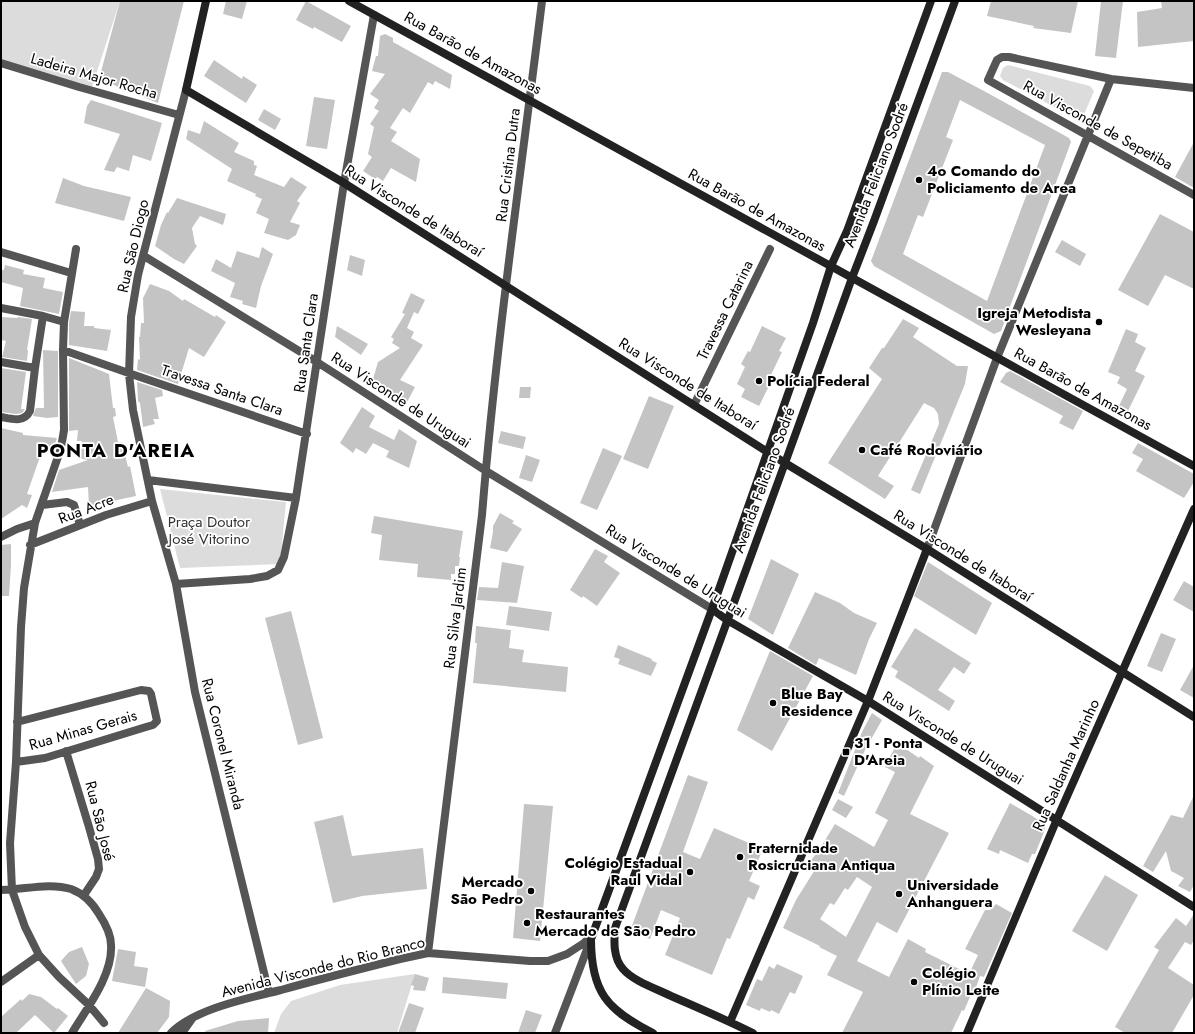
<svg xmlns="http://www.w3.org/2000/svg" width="1195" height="1034" viewBox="0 0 1195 1034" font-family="Jost,sans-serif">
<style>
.green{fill:#dcdcdc}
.building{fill:#c4c4c4;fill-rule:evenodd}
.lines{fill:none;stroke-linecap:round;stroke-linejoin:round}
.street{stroke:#555;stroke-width:8}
.secondary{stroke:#222;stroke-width:8}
.poi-dot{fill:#000;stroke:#fff;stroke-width:1.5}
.labels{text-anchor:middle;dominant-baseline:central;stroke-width:3.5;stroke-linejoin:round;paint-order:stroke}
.street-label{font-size:15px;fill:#000;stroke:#fff}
.poi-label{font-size:15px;font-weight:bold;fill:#000;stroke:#fff;text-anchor:start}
.park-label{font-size:15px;fill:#333;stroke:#fff}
.district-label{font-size:19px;font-weight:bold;letter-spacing:1px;fill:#000;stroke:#fff}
</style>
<rect width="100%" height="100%" fill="#fff"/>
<!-- green -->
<path class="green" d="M1,1H120L91,90L1,64Z
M1008,65L1090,86L1094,91L1083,117L1077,119L1003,80L1000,76L1003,68Z
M160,489L286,502L280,564L180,568Z
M415,974L397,1033H274L281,1014L291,1001L340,985Z"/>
<!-- building -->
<path class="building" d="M120,1H184L158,103L99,79Z
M226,1H247L242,19L223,14Z
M306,1L351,26L342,42L314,27L313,29L296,20Z
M991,1H1078L1071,33L1033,28L1034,26L987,16Z
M1101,1H1123L1116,58L1095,56Z
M1161,1H1194V41L1138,47L1137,12L1162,8Z
M385,34L393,38V42L452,75L450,89L435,81L433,85L428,82L410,113L403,108L390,128L397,132L391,141L420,159L416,182L391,168L383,181L377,177L375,179L363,171L372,157L368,154L374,127L370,124L379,111L374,108L379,100L370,94L385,74L372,71L376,56H378L380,36Z
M214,60L242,79L243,76L257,85L246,103L204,76Z
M942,72H948L984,91L1069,138L1071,142L1001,331L994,334L874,266L871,261ZM960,100L1045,145L987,301L903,254L918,215L923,217L953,140L946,137Z
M314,97L335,100L327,149L306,146Z
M91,100L162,123L151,161L133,155L129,171L117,167L114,172L104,170L120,134L84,123L87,106Z
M264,109L281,119L275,130L258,120Z
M204,121L239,143L234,152L254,161V165L257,166L254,175L284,187L291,177L307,187L297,201L300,203L290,222L300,225L296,235L288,240L264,233L269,219L256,213L262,199L255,196L256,194L227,181L232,169L186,139L188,130L200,134Z
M1194,142V188L1175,177Z
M63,178L84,186L131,197L124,221L55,203Z
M177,198L226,214L223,225L200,216L192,228L195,244L197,246L184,264L174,259L155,246L161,225L167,212L168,213Z
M1160,214L1194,232V289L1165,275L1148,306L1118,290Z
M1062,240L1086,254L1080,266L1055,252Z
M262,247L273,254L261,286L256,308L242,304L243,301L230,297L235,283L211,271L216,259L231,268L237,251L259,258Z
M350,255L365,260L362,276L347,270Z
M5,265L24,270L23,274L45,278L43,288L63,292L59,314L20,306L23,288L1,282V270H4Z
M150,284L169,291L183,301L184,299L215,317L216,315L226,322L204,357L189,348L178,384L137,370L138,359L140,360L139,337H140L141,323H144L143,298Z
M411,293L425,300L418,314L414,312L407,328L414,332L411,338L423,345L400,380L415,387L405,406L396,401L397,398L381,386L382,384L373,379L378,362L400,348L392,343L394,339L391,337L405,314L402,313Z
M71,311L85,312L84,326H94V328L111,330L107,351L69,345V323Z
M1,317L17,318L18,317L32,319L27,350H28L27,361L2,357L6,341L1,340Z
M903,319L919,328L913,337L957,366H968L965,384L920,494L911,490L939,424L938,414L934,408L924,403L878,476L894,486L885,499L828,463L882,379L869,368L882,348H884Z
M337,326L368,344L361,355L335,337Z
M762,326L786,338L779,351L782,352L769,379L772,380L759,406L741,397L745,389L737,384L745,367L741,364L748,351L750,352Z
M1126,329L1138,334L1135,342L1146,348L1135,371L1145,376L1127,413L1118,408L1127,389L1117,383L1120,377L1108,372Z
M43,350L58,351V417L47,418L33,416L36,408H44Z
M69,358L109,374L113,408H115L116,416L113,417L118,442H122L128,467L130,466L136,496L89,506L88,487L52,492L59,470L88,460L77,458L82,441H77L78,430L69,431Z
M1,368L26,372L21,409H25L22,413L16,414L1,412Z
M1010,371L1083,411L1073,430L1059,423L1063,416L1000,382L1006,373Z
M137,382L162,390L163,396L155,398L159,419H153L155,424L143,427L140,403L138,401Z
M520,387H531L530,398H519Z
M649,396L674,406L648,469L623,459Z
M362,407L375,416L369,427L394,440L399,429L417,441L409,468L386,457L389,451L373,443L366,454L356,448L353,453L340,443Z
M1,428L23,433V435L57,438L52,453L42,451L27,494L32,495L27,508L22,505L1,519Z
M501,431L526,437L523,449L498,443Z
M1138,443L1194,474V482L1184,498L1136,471L1143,459L1132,453Z
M603,448L622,456L597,510L580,503Z
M526,455L540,460L532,482L519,478Z
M500,513L514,521L512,523L522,529L507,552L490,548L493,532V526Z
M374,516L463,531L459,557H460L459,566H455V574H451V580L417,577L418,564L379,560L382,535L371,533Z
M11,544V565L9,596H1V545Z
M595,549L608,556L604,562L620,573L597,606L583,596L582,598L570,590Z
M771,559L799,574L773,635L748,619Z
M502,562L524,566L517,603L477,600L479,587L498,588Z
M928,562L992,603L976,635L914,596Z
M1184,581L1194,587V612L1173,600Z
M815,592L840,603L854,613L877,623L869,639L856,675L819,658L816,665L788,648Z
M509,606L552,612L549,631L506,625Z
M291,611L323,738L298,745L265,618Z
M476,626L511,630L509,648L524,650L522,662L568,667L566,692L473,683L477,643H475Z
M915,628L971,663L964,674L954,667L938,690L955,701L949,711L895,677L898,671L891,667Z
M1161,633L1176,639L1162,672L1147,666Z
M618,645L652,659L651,660L657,663L651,676L618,664L620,659L614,657Z
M770,651L813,676L772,751L737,730Z
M1194,665V698L1180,690Z
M872,713L882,720L865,750L844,796L838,793L862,732Z
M897,743L919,758L920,756L934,766L910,814L949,833L897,933L877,922L857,961L889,977L908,939L926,949L925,952L969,974L978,955L965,949L985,910H990L996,904L1012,913L984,977L980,976L974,993L972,992L964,1011L962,1010L951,1033H842L863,992L827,975L837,956L819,947L820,946L783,928L796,900L816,868L809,863L819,850L835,824L874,847L888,820L875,813L895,772L885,767ZM857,877L872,887L846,937L820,919L830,903L834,905L845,888L848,890Z
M688,775L708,782L683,852L700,859L714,828L763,849L749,881L760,886L754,900L748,897L730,939L727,938L712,975L665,955L680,918L661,910L650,939L630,931Z
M1194,795V885L1190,892L1178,886L1184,878L1171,871L1166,851L1153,872L1143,866L1171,815L1183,818Z
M838,799L853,807L846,818L832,810Z
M1010,803L1034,817L1042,823L1045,827L1044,832L1035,854H1032L1028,863L1000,850L999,854L987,849Z
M524,804L553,806L540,941L513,938Z
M343,815L352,856L423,848L427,889L362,896L333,903L314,822Z
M1105,875L1138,895L1107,951L1072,931Z
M1194,914V940L1191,945L1185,942L1168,968L1194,985V995L1172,1033H1125L1115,1027L1159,950L1154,947L1176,918L1186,926Z
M82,947L89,964L86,976L76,984L61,961L69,952Z
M118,949L136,952L134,966L148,968L145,987L112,981Z
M777,964L803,976L795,994L790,992L779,1014L771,1010L770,1012L761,1008L760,1011L746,1005L757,979L762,981L769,966L774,969Z
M415,974L429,978L425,991L413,990L414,986L411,985Z
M443,977L508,983L506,999L442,993Z
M146,988L170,1001L169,1017L157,1033H118Z
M29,994L41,997L57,1009L58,1008L68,1016L54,1033L35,1015L16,1033H1V1017L21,999L22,1001Z
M409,1003L424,1008L415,1033H398Z
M526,1010L542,1015L535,1033H518Z
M269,1018L268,1033H206L205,1031L238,1021Z"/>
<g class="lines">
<!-- street -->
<path class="street" d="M1,63L79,87L179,115
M1194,88L1111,79L1009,57H1002L997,60L988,80L1194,195
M186,90L138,275L131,317L129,374L133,410L152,501L176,584L195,692L269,993
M76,249L64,322L63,350L64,430L61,448L35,523L24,588L21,627L16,762L10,843L11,867L12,890L25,927L39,955L59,977L89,1005L104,1023
M1,252L71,273
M144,256L317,362L486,471L712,609
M1,308L43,316L64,322
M63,350L140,377L307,434
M1,362L35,368
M694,405L770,249
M1,417C12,419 24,423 30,411L35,368L43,316
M148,480L296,498
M42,505L67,502L74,505L80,525
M1,537L17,529L35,523
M30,545L106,515L152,501
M927,549L997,358L1111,79
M176,584L250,579L267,576L278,570L284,557L296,498L344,183L374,15
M66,751L89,827L98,859L99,869L96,877L84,895
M16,762L45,758L146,727L153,725L157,721L151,694L149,691L141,690L17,722
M1,890C24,890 48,882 71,889C84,894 92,902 99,914C105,923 111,935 111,945C113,975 87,1008 72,1033
M428,953L482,515C496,343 521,172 542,1
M1,982L39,955
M171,1033C194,1009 249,998 281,990C320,979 360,969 400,959L428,953L530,961H548L567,954L584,943L593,934
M182,1033L192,1019
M555,1033L591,939"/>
<!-- secondary -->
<path class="secondary" d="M206,1L186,90L344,183L785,463L927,549L1194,717
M349,1L1194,466
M712,609L727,620L868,701L1194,907
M730,1022L868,701L927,549
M653,1033C607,1010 591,992 591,939L712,609L813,323L831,266L847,231L931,1
M753,1033C726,1020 699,1008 671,996C657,989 633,981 623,969C613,958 614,941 615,928L785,463L852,278L874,221L955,1
M967,1033L1057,819L1194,509"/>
</g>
<!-- markers -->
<g class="poi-dot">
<circle cx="919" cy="180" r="4"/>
<circle cx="1099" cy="322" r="4"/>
<circle cx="759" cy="381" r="4"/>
<circle cx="862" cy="450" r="4"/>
<circle cx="773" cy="703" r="4"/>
<rect x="842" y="748" width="8" height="8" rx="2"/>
<circle cx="740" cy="857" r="4"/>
<circle cx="690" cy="872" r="4"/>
<circle cx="531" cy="891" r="4"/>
<circle cx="899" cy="894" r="4"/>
<circle cx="527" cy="923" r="4"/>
<circle cx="914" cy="982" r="4"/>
</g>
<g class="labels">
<!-- street labels -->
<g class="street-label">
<text transform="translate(473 53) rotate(29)">Rua Barão de Amazonas</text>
<text transform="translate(94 76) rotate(16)">Ladeira Major Rocha</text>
<text transform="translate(1098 125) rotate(29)">Rua Visconde de Sepetiba</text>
<text transform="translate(508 165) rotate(-83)">Rua Cristina Dutra</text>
<text transform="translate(876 175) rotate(-69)">Avenida Feliciano Sodré</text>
<text transform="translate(757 210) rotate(29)">Rua Barão de Amazonas</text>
<text transform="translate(414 211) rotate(32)">Rua Visconde de Itaboraí</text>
<text transform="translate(133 246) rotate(-77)">Rua São Diogo</text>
<text transform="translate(725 310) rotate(-64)">Travessa Catarina</text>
<text transform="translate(306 343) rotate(-82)">Rua Santa Clara</text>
<text transform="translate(688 384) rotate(32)">Rua Visconde de Itaboraí</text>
<text transform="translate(1083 389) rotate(29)">Rua Barão de Amazonas</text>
<text transform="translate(222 390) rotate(19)">Travessa Santa Clara</text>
<text transform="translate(401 400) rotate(33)">Rua Visconde de Uruguai</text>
<text transform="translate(764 480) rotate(-70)">Avenida Feliciano Sodré</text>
<text transform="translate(86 509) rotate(-21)">Rua Acre</text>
<text transform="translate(963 556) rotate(32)">Rua Visconde de Itaboraí</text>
<text transform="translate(676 571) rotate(32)">Rua Visconde de Uruguai</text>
<text transform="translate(455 618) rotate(-83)">Rua Silva Jardim</text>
<text transform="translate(83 730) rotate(-16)">Rua Minas Gerais</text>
<text transform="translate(953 738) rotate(32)">Rua Visconde de Uruguai</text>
<text transform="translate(223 744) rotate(76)">Rua Coronel Miranda</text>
<text transform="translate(1066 765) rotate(-66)">Rua Saldanha Marinho</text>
<text transform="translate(100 821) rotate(76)">Rua São José</text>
<text transform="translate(323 967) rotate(-14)">Avenida Visconde do Rio Branco</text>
</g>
<!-- poi labels -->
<g class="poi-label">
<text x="927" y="171">4o Comando do<tspan x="927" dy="17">Policiamento de Area</tspan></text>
<text x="1091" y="313" text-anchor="end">Igreja Metodista<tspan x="1091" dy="17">Wesleyana</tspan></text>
<text x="767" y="381">Polícia Federal</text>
<text x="870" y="450">Café Rodoviário</text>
<text x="781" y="694">Blue Bay<tspan x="781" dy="17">Residence</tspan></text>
<text x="854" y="743">31 - Ponta<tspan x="854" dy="17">D'Areia</tspan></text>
<text x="748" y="848">Fraternidade<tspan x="748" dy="17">Rosicruciana Antiqua</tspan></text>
<text x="682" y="863" text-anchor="end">Colégio Estadual<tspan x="682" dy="17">Raul Vidal</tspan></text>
<text x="523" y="882" text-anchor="end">Mercado<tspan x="523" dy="17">São Pedro</tspan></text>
<text x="907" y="885">Universidade<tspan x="907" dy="17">Anhanguera</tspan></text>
<text x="535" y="914">Restaurantes<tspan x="535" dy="17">Mercado de São Pedro</tspan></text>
<text x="922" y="973">Colégio<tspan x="922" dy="17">Plínio Leite</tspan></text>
</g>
<!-- park labels -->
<g class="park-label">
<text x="209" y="522">Praça Doutor<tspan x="209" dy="17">José Vitorino</tspan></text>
</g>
<!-- district labels -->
<g class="district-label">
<text x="116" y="450">PONTA D'AREIA</text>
</g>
</g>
<!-- border -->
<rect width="1195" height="1034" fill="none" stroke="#000000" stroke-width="4"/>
</svg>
